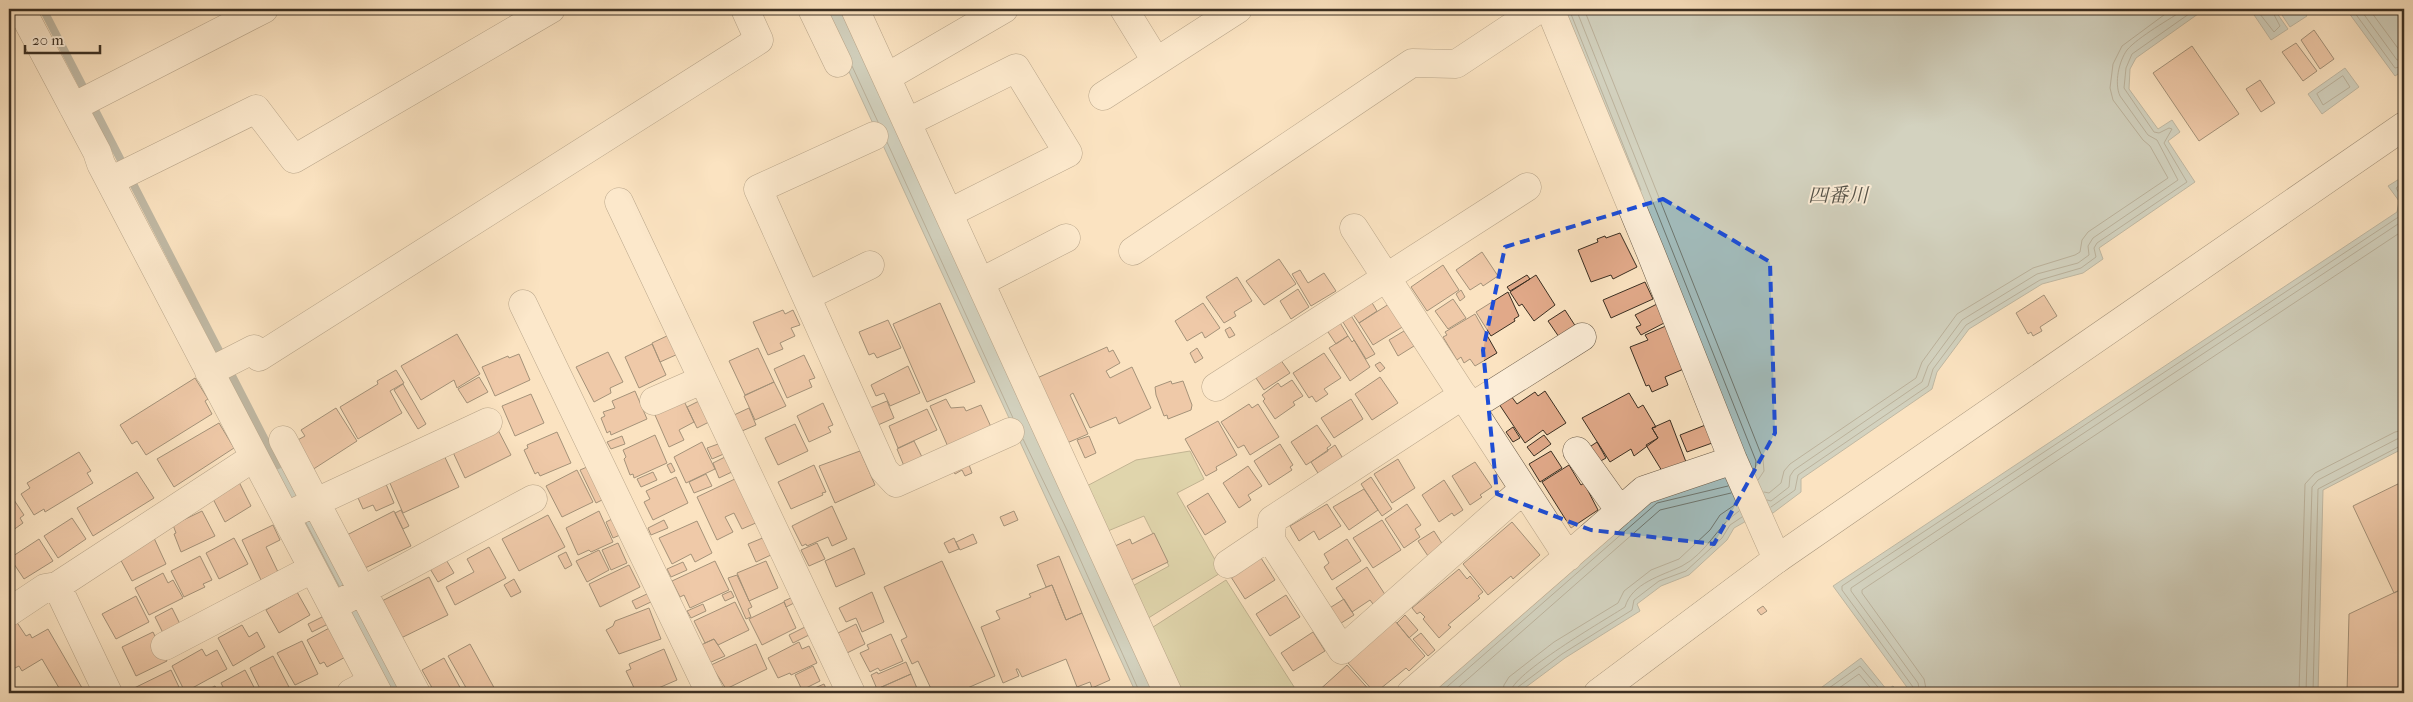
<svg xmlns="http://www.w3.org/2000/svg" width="2413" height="702" viewBox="0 0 2413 702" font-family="'IM FELL French Canon','Noto Serif JP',serif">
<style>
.green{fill:#bfc492;stroke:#7d7a5a}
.water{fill:#a2bcbc;stroke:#79847e}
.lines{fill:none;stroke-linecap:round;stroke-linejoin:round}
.shore{stroke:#6e766f;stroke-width:1}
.stream{stroke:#79847e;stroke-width:8}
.building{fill:#e1a989;stroke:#3b2f22}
.street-casing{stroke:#6b5c4a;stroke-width:29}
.secondary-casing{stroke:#3b2f22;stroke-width:29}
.street{stroke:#fcedd7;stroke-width:28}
.secondary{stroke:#fcedd7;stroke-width:28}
.marked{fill:none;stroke:#1d4ed8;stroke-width:4;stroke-dasharray:10 6;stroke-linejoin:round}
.labels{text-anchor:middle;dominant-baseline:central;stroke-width:4;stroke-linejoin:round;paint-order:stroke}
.water-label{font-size:20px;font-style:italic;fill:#555248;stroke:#fcedd7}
</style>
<rect width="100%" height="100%" fill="#fbe3c1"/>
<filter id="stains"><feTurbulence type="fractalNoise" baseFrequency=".004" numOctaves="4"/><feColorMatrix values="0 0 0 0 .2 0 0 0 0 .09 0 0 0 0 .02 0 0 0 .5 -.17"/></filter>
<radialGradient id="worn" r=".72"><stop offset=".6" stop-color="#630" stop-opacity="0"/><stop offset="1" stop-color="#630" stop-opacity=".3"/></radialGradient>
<!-- green -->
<path class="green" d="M1190,451L1204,479L1177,493L1222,572L1142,622L1127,589L1169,566L1144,516L1103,533L1083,488L1136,460Z
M1226,580L1296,690L1290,693H1176L1147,631Z"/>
<!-- water -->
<path class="water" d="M820,9H846L1161,693H1136Z
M1563,9H2205L2136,58L2130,69L2129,89L2158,129L2172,120L2180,132L2168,141L2195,182L2099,248L2103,259L2083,273L2042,284L1969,329L1937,372L1932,389L1801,479V492L1773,513L1764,511L1734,528L1727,540L1689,575L1661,586L1637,604L1640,611L1565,658L1518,693H1423L1652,493L1746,466Z
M2250,9H2274L2288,29L2271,40Z
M2278,9H2302L2307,16L2290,27Z
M2346,9H2404V70L2395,76Z
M2345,68L2359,87L2322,114L2308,94Z
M2404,176V448L2323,490L2318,693H1905L1909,690L1833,586L2397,212L2399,201L2388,186Z
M281,452L410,693H389L267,459Z
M1861,658L1887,690L1893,686L1899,693H1814Z"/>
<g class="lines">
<!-- shore -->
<path class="shore" d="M1569,9L1641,190
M1576,9L1756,461L1755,472
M1584,9L1763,459L1764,471L1758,480
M2256,9L2274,32L2280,26L2271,9
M2352,9L2395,68L2404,66
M2360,9L2397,60H2404
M2369,9L2400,51L2404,52
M852,66L878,122
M2343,76L2350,87L2323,105L2317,94Z
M887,142L1013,418
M1023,439L1067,530L1140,693
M1764,492L1769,493L1781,483L1784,471L1790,464L1916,378L1922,362L1957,314L2033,268L2075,255L2080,252L2082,240L2088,232L2168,178L2150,146L2143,140L2113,100L2110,88L2113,64L2122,46L2172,9
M1767,500L1771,501L1789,487L1790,476L1794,470L1922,382L1928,366L1962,320L2037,274L2078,263L2089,255L2088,246L2093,238L2178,180L2157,140L2148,135L2120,96C2114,83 2119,61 2127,50C2138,37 2170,19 2185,9
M1771,507L1795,490L1798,475L1928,386L1933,369L1966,325L2040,280L2081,268L2096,257L2094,248L2097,243L2187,182L2164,143L2172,129L2169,128L2159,133L2154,132L2124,88L2126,68L2132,54L2196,9
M306,523L339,586
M1440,693L1657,503L1728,486
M1452,693L1660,510L1731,493
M1502,693L1504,685L1509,677L1554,642L1618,603L1624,591L1651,570L1679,559L1710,530L1720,515L1736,504
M1510,693C1511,674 1605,620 1625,607C1632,583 1661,576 1682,566C1707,553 1717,526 1739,511
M1516,693L1518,687L1562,654L1632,610L1634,600L1659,581L1686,571L1722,538L1730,525L1742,517
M1822,693L1860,666L1883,693
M1832,693L1859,674L1875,693
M1913,693V687L1842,590V586L2400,216L2403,200L2396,188L2404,182
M1920,693L1918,683L1851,591V588L2404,220
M1927,693L1924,679L1862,593V590L2404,230
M2299,693L2305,484L2315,473L2395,432L2404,430
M2306,693L2312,487L2318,480L2397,439L2404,437
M2313,693L2318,489L2404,444"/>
<!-- stream -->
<path class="stream" d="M43,9L278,465"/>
</g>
<!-- building -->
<path class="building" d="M2314,30L2334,59L2320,69L2301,40Z
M2296,43L2317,71L2303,81L2282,52Z
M2192,46L2239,114L2199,141L2153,73Z
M2260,80L2275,103L2261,112L2246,89Z
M1620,233L1637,267L1613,279L1611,275L1591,282L1578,250L1598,242L1597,239L1605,236L1606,238Z
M1482,252L1498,276L1483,286L1481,283L1470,290L1456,270Z
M1279,259L1296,284L1264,305L1246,281Z
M1443,265L1459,290L1427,311L1411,287Z
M1300,270L1308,283L1324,273L1336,291L1311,306L1292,274Z
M1527,275L1530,279L1510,291L1507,287Z
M1536,275L1555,305L1534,321L1522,304L1519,306L1510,292Z
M1237,277L1252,301L1234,312L1236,316L1224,323L1206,297Z
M1645,282L1653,299L1611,318L1603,300Z
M1298,289L1309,307L1291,319L1280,301Z
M1461,290L1465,297L1460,301L1456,294Z
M1508,292L1519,316L1514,319L1515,321L1491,336L1476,312Z
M2044,295L2057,316L2040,327L2042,331L2033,336L2031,332L2028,334L2016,313Z
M1453,299L1466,318L1448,329L1435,311Z
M1371,301L1377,311L1359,323L1352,313Z
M940,303L975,382L927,402L893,324Z
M1203,303L1220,328L1205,338L1202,332L1187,341L1175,321Z
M1389,304L1404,326L1373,345L1359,323Z
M1657,304L1666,322L1641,335L1636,327L1641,325L1635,315Z
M783,310L785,314L793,310L800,325L791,328L795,336L780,343L783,349L768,355L753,322Z
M1565,310L1576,327L1559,337L1548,321Z
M1350,314L1375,354L1366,359L1341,319Z
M1475,314L1497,353L1475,366L1470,359L1464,363L1461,357L1457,360L1443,337L1447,335L1445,332Z
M888,320L901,348L877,358L874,353L869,355L859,332Z
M1339,321L1348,336L1336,344L1326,329Z
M1668,325L1686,368L1665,377L1668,385L1652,392L1649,385L1646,386L1630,347L1648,340L1645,335Z
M1230,327L1235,335L1229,338L1225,330Z
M1404,331L1414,346L1398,356L1389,340Z
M457,334L480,374L457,388L454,380L421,400L401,366Z
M669,335L678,354L660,362L652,343Z
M1348,336L1352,342L1354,340L1370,367L1350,381L1329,348Z
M652,344L666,375L639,388L625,357Z
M1107,347L1109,352L1113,350L1120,363L1106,371L1110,378L1132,367L1151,408L1119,424L1116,417L1090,428L1073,393L1070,395L1088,434L1067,443L1037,378Z
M758,348L774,382L745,395L729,361Z
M1197,348L1203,358L1195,363L1190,353Z
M608,352L623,382L610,388L611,393L594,402L576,367Z
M1324,353L1341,378L1324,389L1328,394L1316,402L1312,396L1309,398L1293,373Z
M519,354L530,380L495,396L482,367L508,356L509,358Z
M804,355L815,378L809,380L812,387L787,398L774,369Z
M1280,359L1290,373L1264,390L1254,375Z
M1380,362L1385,368L1380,372L1375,365Z
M908,366L920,393L890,406L884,393L876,396L871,385Z
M396,370L404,383L390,391L402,413L358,439L340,407L378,384L377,381Z
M479,377L488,392L467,403L458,389Z
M1380,377L1398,403L1372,420L1355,394Z
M195,378L208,399L205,401L212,414L146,455L137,441L132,444L120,425Z
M1292,380L1303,396L1293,402L1295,405L1275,419L1263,401L1265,399L1262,395L1278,383L1281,387Z
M1171,381L1172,384L1183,381L1192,405L1191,410L1168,419L1167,415L1164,416L1156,395L1155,387Z
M774,382L786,406L755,420L744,396Z
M403,384L426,424L418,429L394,390Z
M635,391L647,419L611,435L610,431L607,433L601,418L605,416L603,412L615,408L612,401Z
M1545,391L1566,423L1547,435L1543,430L1525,443L1499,404L1511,396L1517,404L1535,392L1538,396Z
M1629,393L1638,408L1643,405L1656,427L1652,428L1658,438L1634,456L1631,449L1610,462L1582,418Z
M531,394L544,423L515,436L502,406Z
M946,399L951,408L964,407L966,411L981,405L992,429L949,449L930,406Z
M1351,399L1363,419L1334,438L1321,418Z
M701,400L711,421L697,428L687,407Z
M684,401L694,422L679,430L684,440L669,447L655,415Z
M887,401L894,418L878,425L870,408Z
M823,403L833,425L828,427L831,432L809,442L797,416Z
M1249,404L1252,408L1258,404L1279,437L1250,455L1244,445L1238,448L1221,422Z
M336,408L357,441L312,470L294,442L305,436L301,430Z
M749,408L756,425L742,431L734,415Z
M927,409L937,430L898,448L889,426Z
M1670,420L1686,462L1662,471L1646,445L1658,438L1652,428Z
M1218,421L1237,455L1216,467L1217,470L1206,476L1185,439Z
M219,423L234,448L174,487L157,459Z
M795,424L808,451L778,465L765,438Z
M1708,424L1715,442L1687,452L1680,435Z
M1317,425L1331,445L1327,448L1328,451L1306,465L1291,442Z
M496,426L511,455L465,478L451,448Z
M1513,427L1520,438L1513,442L1506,432Z
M557,432L571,463L540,476L538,472L535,474L524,450L528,448L527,445Z
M655,435L667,463L634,478L633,474L630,475L624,459L626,457L623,450Z
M1544,435L1551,444L1534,456L1527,447Z
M622,436L625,444L611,449L607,442Z
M1089,436L1096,453L1085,458L1077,440Z
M914,441L922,457L904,466L897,449Z
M702,442L715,469L686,483L674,457Z
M1597,442L1606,458L1597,463L1588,448Z
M721,443L726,453L712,459L707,448Z
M1280,444L1293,465L1290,467L1292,470L1269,485L1254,461Z
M1335,445L1345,462L1321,478L1311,462Z
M441,449L459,487L403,513L386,474Z
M860,451L875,485L835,503L819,466Z
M1551,451L1562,468L1540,482L1529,464Z
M79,452L91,471L87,473L93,483L45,512L44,509L34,515L21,494L30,488L27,483Z
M727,456L734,471L719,478L713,463Z
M1398,459L1415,488L1392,503L1374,474Z
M968,462L972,473L965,476L962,470L955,474L953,470Z
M1475,462L1492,487L1480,495L1482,497L1470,505L1452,476Z
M671,463L675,471L671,473L667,465Z
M814,465L826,492L822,493L823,495L791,509L778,482Z
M1569,465L1581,485L1584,483L1598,510L1571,528L1542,482Z
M1248,466L1262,486L1248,495L1251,500L1239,508L1223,483Z
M587,467L602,500L596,503L580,470Z
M577,470L593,502L562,517L546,486Z
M137,472L154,498L93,536L77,508Z
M653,472L657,480L641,487L637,479Z
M706,474L712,486L694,493L689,482Z
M383,477L394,503L376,511L373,505L363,509L354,489Z
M676,477L688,503L653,520L644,502L650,499L646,491Z
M1371,477L1392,509L1382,516L1361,484Z
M737,478L758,522L742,529L734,513L725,517L733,532L717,540L697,497Z
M1444,480L1463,510L1454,516L1452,513L1439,522L1422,495Z
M2404,481V588L2394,593L2353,506Z
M239,482L251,506L225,522L212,497Z
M1364,489L1378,510L1349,530L1333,507Z
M1208,493L1226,522L1205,535L1187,506Z
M10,494L24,515L20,518L23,523L9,533Z
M1327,504L1341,526L1319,540L1314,531L1299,541L1290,526Z
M1407,504L1421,525L1415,529L1420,537L1404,548L1385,519Z
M832,506L847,539L832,546L828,537L807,546L806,544L802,546L792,526Z
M401,510L409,526L403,529L395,513Z
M202,511L215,536L181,552L174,534L176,533L173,525Z
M394,511L411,546L365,568L339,539Z
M599,511L613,542L591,552L589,550L578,555L566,528Z
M1014,511L1018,520L1004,526L1000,517Z
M548,515L565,547L519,571L502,539Z
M72,518L86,539L58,558L44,536Z
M612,519L620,535L613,538L606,522Z
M664,520L668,528L651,535L648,528Z
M1382,520L1401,550L1373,568L1353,538Z
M697,521L712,553L695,562L691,554L672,564L659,538Z
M1512,522L1540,555L1513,579L1511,576L1488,595L1463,564Z
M273,525L280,540L266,547L278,572L261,580L242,540Z
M1434,531L1443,545L1428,556L1418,541Z
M1154,533L1168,562L1129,581L1113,547L1130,539L1132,544Z
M973,534L977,543L960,550L956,542Z
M765,537L773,554L756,562L748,544Z
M154,538L166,564L132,581L118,555Z
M234,538L248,564L219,579L206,553Z
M954,538L959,549L949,553L944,543Z
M39,539L53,561L24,579L10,558Z
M1347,539L1361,561L1332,580L1324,567L1329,563L1324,554Z
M618,543L627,563L611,570L602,550Z
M817,543L825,559L809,566L801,550Z
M489,547L506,578L455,605L446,587L474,572L467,559Z
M854,548L865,574L836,587L825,561Z
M599,550L609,570L587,582L576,561Z
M566,552L572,565L565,569L558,556Z
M200,556L212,580L203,584L205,587L184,597L171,571Z
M1059,556L1082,613L1066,620L1052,585L1046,587L1037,565Z
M445,558L454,573L438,582L429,567Z
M1261,558L1275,580L1245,599L1231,577Z
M715,561L729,590L690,608L684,595L680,597L672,581Z
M766,561L778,588L749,601L737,573Z
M942,561L995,676L956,693H933L918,661L912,664L901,640L907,637L884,587Z
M683,562L687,570L671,577L667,569Z
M629,565L640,587L600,607L589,584Z
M1367,567L1386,596L1373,604L1370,600L1352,612L1336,588Z
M1459,569L1467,579L1470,576L1483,592L1478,596L1480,598L1448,625L1451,627L1439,638L1423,619L1425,617L1420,612L1417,614L1412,608Z
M163,573L168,583L173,580L183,598L149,615L135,588Z
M737,575L752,607L748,609L751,617L746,619L728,578Z
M429,577L448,615L397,640L378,603Z
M514,579L521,592L511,597L504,585Z
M1052,585L1066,620L1082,613L1110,680L1092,688L1090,682L1077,687L1066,659L1022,677L1018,669H1016L1019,676L1003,683L981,627L1000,619L996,611L1031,597L1029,594Z
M2404,588V693H2347L2349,614Z
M731,591L734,597L725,601L722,595Z
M297,592L310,615L279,633L266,610Z
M872,592L884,622L862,632L856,618L846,622L839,608Z
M649,593L653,601L636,609L632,601Z
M1286,595L1300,617L1270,636L1256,614Z
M136,596L149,622L116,639L102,614Z
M793,597L796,602L786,607L784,601Z
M1344,599L1354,615L1338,625L1328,609Z
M735,602L749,630L718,645L714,639L705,643L694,621Z
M784,602L796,628L762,645L749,619Z
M703,604L706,611L691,618L687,611Z
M1763,606L1767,611L1761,615L1757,610Z
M172,608L180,624L163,633L155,617Z
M649,608L661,639L619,654L606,630L613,626L615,621Z
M1405,615L1418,630L1409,638L1397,623Z
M324,616L328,624L312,632L308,624Z
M16,621L26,636L30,634L32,638L48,629L85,693H62L42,659L22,671L19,666L9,671V625Z
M1395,621L1425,656L1409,671L1406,668L1375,693L1348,663Z
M856,624L865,644L847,653L838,633Z
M242,625L249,637L257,632L265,647L233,666L218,638Z
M333,626L349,655L327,667L324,662L320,664L307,640Z
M805,627L809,635L793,643L789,635Z
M153,632L167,661L136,676L122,647Z
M1313,632L1325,651L1293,671L1281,653Z
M1421,633L1435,650L1428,656L1413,639Z
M891,634L903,661L880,671L878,668L870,672L860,653L869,649L867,645Z
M714,639L725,656L709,663L701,645Z
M302,641L318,674L295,685L277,653Z
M799,642L802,649L809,646L817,663L791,675L790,673L778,678L768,658Z
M470,644L497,693H469L448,656Z
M756,644L767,669L726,689L711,665Z
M202,649L206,656L217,650L227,669L185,692L172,666Z
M664,649L677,680L647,693H643L642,690L636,692L626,671L631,669L629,664Z
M273,656L289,687L277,693H262L250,668Z
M444,658L463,693H435L422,670Z
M906,662L911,674L877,689L871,675L877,672L878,674Z
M1347,665L1372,693H1316Z
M813,666L820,681L802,690L795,675Z
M171,670L179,687L167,693H124Z
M245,670L257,693H226L221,683Z
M911,674L919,693H876L875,690Z
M824,684L828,693H803Z
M215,686L219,693H201Z"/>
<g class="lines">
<defs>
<path id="street" d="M21,9L97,152L101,164L378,693
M812,9L838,63
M855,9L1168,693
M1124,9L1156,61
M1550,9L1650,251L1733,460L1777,559
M887,77L1004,9
M1103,96L1238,9
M73,107L264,9
M908,122L1016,68L1068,153L949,213
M874,136L758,189L884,470L896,483L1010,432
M110,181L256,109L294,159L551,9
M619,202L851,693
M1354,228L1568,557
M1133,251L1412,63L1456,64L1539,9
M981,282L1066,238
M807,296L870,265
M523,304L710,693
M209,372L254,349L259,357L759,40L745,9
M1216,387L1527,187
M1463,395L1272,520L1271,540L1342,650L1524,489
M654,401L702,380
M1471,407L1582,337
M283,440L416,693
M1577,451L1620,511
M297,511L488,422
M1228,564L1271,535
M57,586L108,693
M345,600L533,499
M9,612L45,588L57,586L253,458
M165,646L312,569
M351,693L372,682
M1411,693L1644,490L1733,460"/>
<path id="secondary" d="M1598,693L1777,559L2404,126"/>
</defs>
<!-- street casing -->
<use href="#street" class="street-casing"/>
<!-- secondary casing -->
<use href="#secondary" class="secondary-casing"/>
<!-- street -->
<use href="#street" class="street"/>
<!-- secondary -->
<use href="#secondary" class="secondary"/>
</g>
<!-- marked area -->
<path d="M0 0H2413V702H0ZM1663,199L1770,262L1775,433L1714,544L1591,530L1497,494L1483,350L1505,247Z" fill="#fbe3c1" fill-opacity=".55" fill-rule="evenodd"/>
<path class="marked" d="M1663,199L1770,262L1775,433L1714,544L1591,530L1497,494L1483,350L1505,247Z"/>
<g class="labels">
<!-- water labels -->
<g class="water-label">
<text x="1838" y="195">四番川</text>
</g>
</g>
<!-- margin -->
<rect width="2413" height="702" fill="none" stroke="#fbe3c1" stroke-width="30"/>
<rect x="10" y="10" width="2393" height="682" fill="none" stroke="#3b2f22" stroke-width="2.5"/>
<rect x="15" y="15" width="2383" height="672" fill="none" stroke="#3b2f22"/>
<!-- scale -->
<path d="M25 45v8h75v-8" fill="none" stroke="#3b2f22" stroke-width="2.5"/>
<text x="32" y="45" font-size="15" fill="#3b2f22" stroke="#fcedd7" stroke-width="4" paint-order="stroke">20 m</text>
<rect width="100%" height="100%" filter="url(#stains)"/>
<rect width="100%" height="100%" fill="url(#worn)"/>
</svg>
